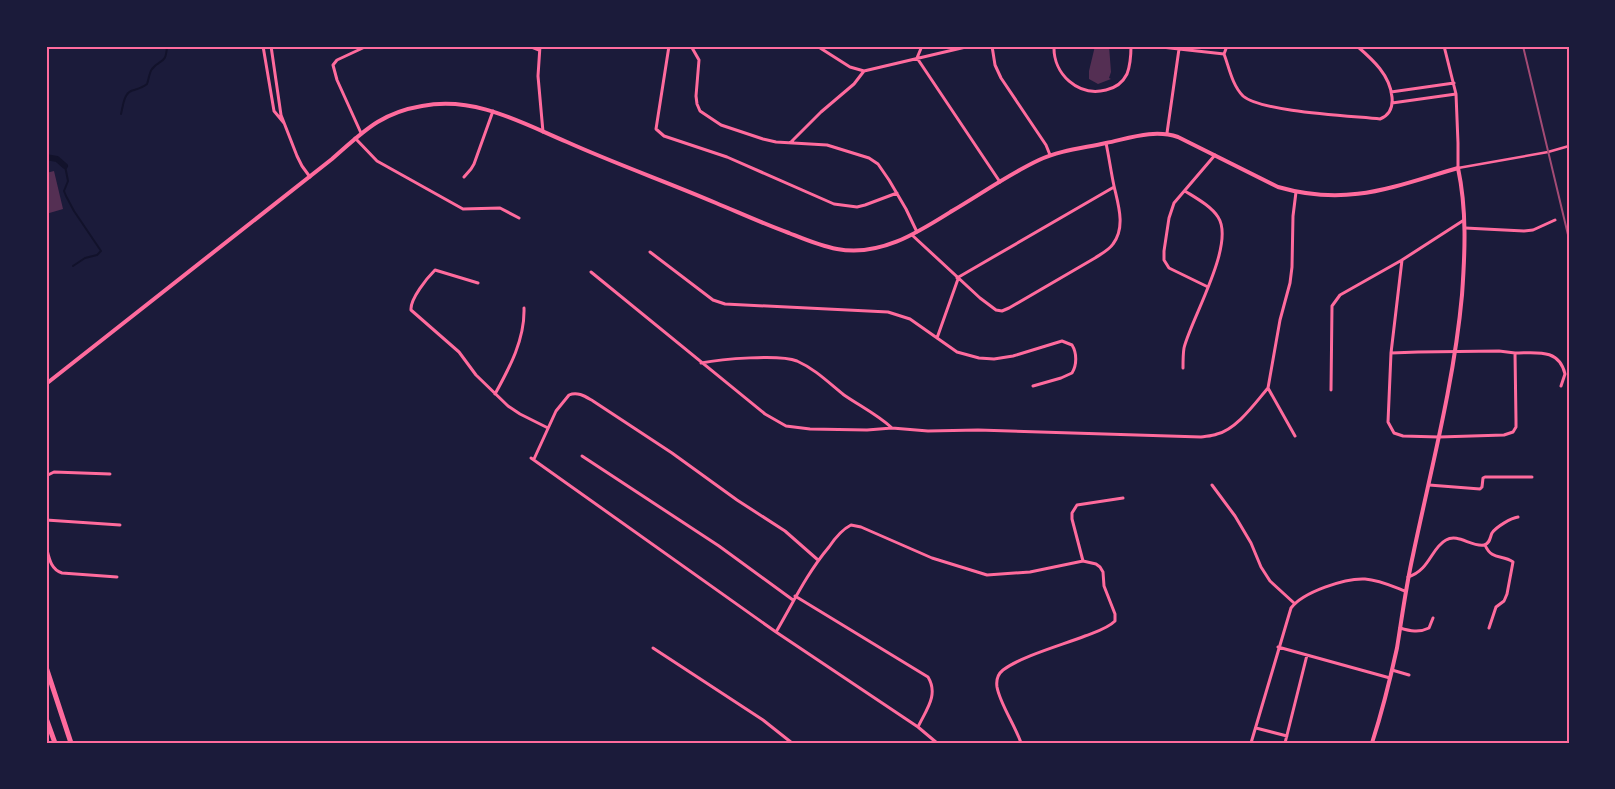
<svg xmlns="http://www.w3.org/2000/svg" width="1615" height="789" viewBox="0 0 1615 789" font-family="Lato,sans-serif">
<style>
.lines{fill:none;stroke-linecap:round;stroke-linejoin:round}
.stream{stroke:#12122b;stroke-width:2}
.canal{stroke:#12122b;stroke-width:6}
.building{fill:#542f53}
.pedestrian{stroke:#ff6b9d;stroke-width:2.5}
.minor{stroke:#ff6b9d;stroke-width:3}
.tertiary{stroke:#ff6b9d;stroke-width:4}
.trunk{stroke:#ff6b9d;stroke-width:5}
.rail{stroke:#a44b75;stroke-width:2}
.neatline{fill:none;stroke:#ff6b9d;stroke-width:2}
</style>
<rect width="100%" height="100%" fill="#1b1b3a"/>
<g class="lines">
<!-- stream -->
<path class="stream" d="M121,114C123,106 124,94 131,91C137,89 142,88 147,84C149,79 149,73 152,69C161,58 166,65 167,46
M65,166L68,181L64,191L66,196L74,211L101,251L97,255L85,258L73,266"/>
<!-- canal -->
<path class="canal" d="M46,157L57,159L65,166"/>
</g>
<!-- building -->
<path class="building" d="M1095,46H1109L1111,72L1109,78L1111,79L1098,84L1089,79V71Z
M54,171L63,209L46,214V173Z"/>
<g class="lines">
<!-- pedestrian -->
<path class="pedestrian" d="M1458,168L1548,152L1569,146"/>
<!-- minor -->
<path class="minor" d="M263,46L274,111L284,123
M271,46L281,115L297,156L302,166L310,177
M529,46L539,50
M540,46L538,76L543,132
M669,46L656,129L664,136L727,157L834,204L857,207L865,205L897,193
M691,46L699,60L696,96L697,104L700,111L721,125L763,139L776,142L827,145L869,158L878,164L889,180L906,209L917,232
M817,46L850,67L864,71L970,46
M922,46L917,58L1000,182
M992,46L995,65L1001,78L1046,145L1050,155
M1054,46C1053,74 1078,97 1106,90C1115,88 1123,82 1127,74C1130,66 1131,55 1131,46
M1153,46L1179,49L1167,133
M1179,46V49L1224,54
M1227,46L1224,54C1229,67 1232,85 1243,96C1261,112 1353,116 1380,119C1390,115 1393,107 1392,97C1390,75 1373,60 1357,46
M1444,46L1456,94L1458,143V168
M1391,92L1454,83
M1392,103L1456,94
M361,133L337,80L333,65L337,60L367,46
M355,138L377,161L463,209L500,208L519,218
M790,143L821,112L854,84L864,71
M464,177L471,169L474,164L493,111
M1465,228L1524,231L1533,230L1555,220
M912,235L980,298L996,310L1002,311L1009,308L1095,258C1101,254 1109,250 1113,244C1126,227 1118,204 1114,186C1111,172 1109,157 1106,143
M650,252L713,300L725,304L888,312L910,319L957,352L979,358L994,359L1013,356L1062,341L1072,345C1077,353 1077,365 1072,373L1061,378L1033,386
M591,272L765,414L786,426L810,429L867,430L892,428L928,431L978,430L1201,437C1207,436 1212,436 1217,434C1237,429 1255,403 1268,388
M957,278L1114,187
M478,283L435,270C427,278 410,299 411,310L459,352L476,375L508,406L520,414L548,428
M1208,287L1169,268L1164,260V251L1169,218L1174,203L1215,155
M937,338L958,279
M1391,353L1418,352L1499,351L1515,353L1516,421V427L1513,432L1504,435L1439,437L1403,436L1394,433L1388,422L1391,353L1402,260
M1515,353C1536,353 1559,348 1565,374L1561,386
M701,363C721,359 780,354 797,361C815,369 829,383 844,395C860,406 878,415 892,428
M1183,368C1183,362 1183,354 1184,348C1191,319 1236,244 1218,217C1211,206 1196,198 1185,191
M1331,390L1332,306L1340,295L1402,260L1464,220
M495,394C510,367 525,339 524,308
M1295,436L1268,388L1280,320L1290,283L1292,267L1293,216L1296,192
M582,456L719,546L793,600
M531,458L776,632L918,727L937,743
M534,459L556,411L569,395C578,391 586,397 593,401L672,453L737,500L785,531L818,560
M46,476L54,472L110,474
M1212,485L1235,516L1251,543L1261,567L1270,581L1294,603
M1429,485L1480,489L1482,487L1483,478L1485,477H1532
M46,520L120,525
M1485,545C1492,561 1502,554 1513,562L1507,594L1504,601L1496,607L1489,628
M46,546C49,557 50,569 62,573L117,577
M1083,561L1072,519V513L1077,505L1123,498
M1408,577C1430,570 1431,548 1446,540C1458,533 1471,547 1484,545C1490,544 1490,537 1492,533C1496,527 1511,518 1518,517
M795,596L928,677C939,695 926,710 918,727
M1400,628C1410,631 1419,633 1429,628L1433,618
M776,632C793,603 807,573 829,547C835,538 841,530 851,525L861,527L932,558L987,575L1030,572L1083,561L1096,564L1100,567L1103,572L1104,586L1115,614V621C1107,629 1095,632 1085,636C1062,645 1022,656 1003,670C998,674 996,680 997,687C1000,704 1015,725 1021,743
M1278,647L1390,678
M653,648L763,720L792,743
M1392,670L1409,675
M1256,728L1287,736
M1251,743L1291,608C1303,592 1345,578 1365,579C1379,580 1392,586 1405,591
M1285,743L1307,655"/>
<!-- tertiary -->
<path class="tertiary" d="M46,384L332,159C363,132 380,113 422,106C475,96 520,122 567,142C616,164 667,182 716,203C740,213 764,224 789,233C804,239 820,246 837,249C880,257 917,233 952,211C981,194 1009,174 1039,160C1060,150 1084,148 1106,143C1130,138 1154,129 1178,137L1278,187C1348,207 1392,187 1458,168C1467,210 1465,253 1462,295C1454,383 1431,469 1413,555C1406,586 1402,617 1397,648C1390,680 1382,712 1372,743"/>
<!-- trunk -->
<path class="trunk" d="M46,667L71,743
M46,718L55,743"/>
<!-- rail -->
<path class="rail" d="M1523,46L1569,239
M1568,743L1569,739"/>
</g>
<!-- border -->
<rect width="1615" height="789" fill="none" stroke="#1b1b3a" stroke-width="95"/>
<rect x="48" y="48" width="1520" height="694" class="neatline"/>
</svg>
